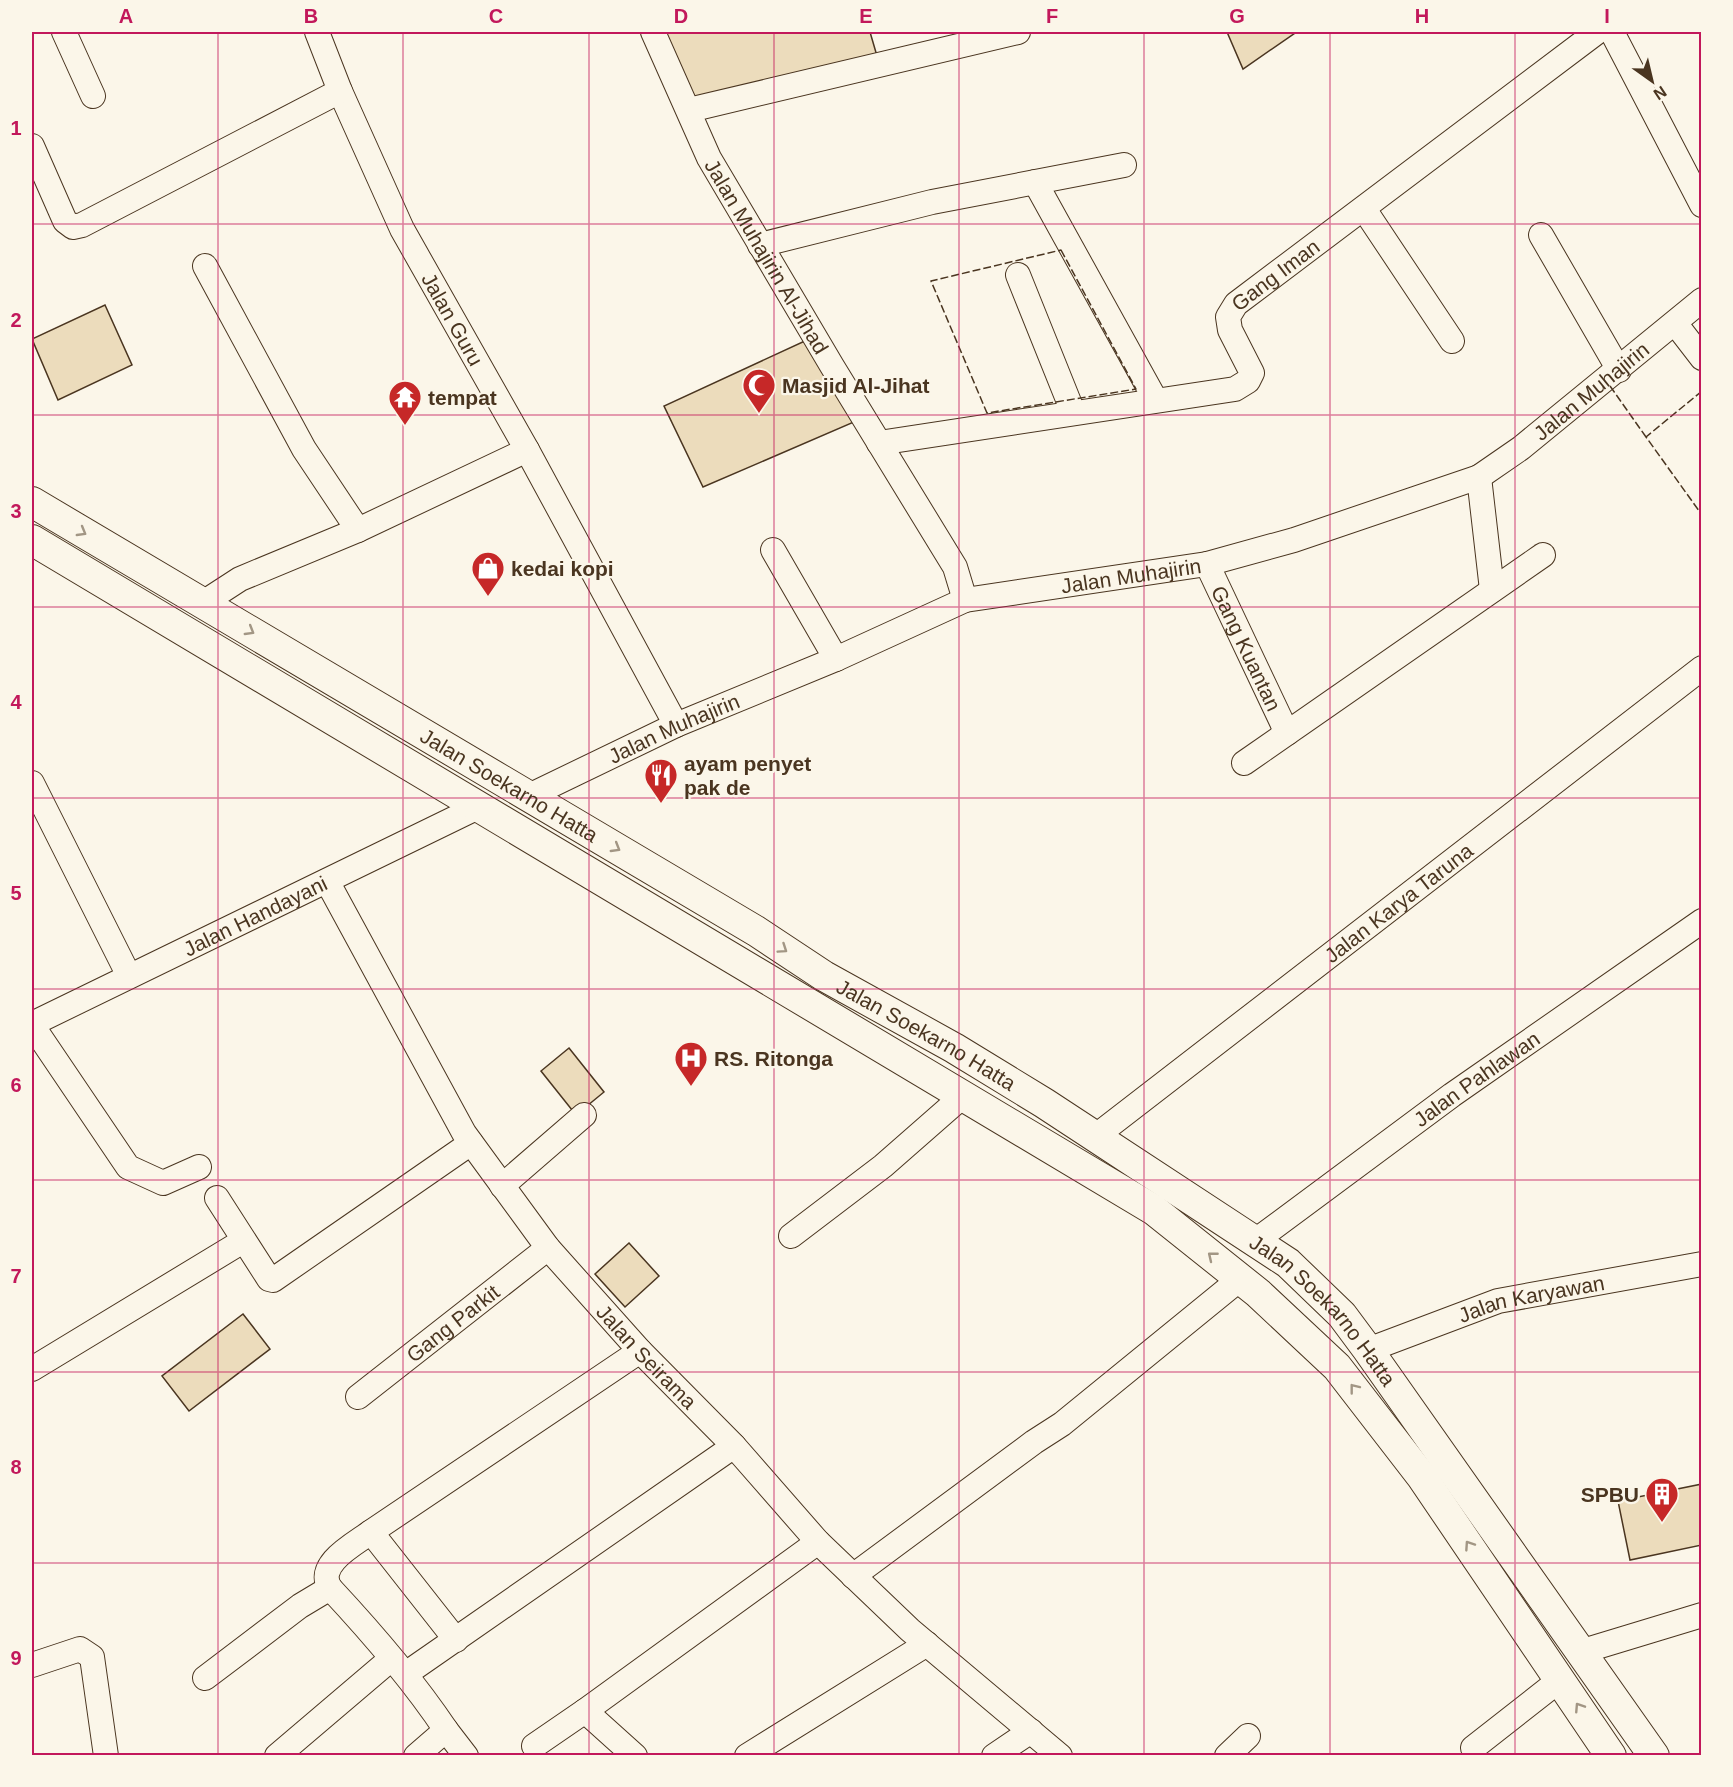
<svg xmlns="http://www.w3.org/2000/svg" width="1733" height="1787" viewBox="0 0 1733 1787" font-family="Helvetica,sans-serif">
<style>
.building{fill:#ecdcbc;stroke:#4a3520;stroke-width:1.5}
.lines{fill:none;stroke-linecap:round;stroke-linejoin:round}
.minor-casing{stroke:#4a3520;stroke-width:26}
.major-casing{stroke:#4a3520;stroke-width:32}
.minor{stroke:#fbf6e9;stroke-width:24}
.major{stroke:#fbf6e9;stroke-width:30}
.fence{stroke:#4a3520;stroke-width:1.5;stroke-dasharray:8 3;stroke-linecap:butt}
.oneway{stroke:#a29684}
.grid{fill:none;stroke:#c2185b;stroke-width:1.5;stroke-opacity:0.55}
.labels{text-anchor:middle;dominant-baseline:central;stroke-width:4.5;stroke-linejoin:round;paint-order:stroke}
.street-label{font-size:21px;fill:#4a3520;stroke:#fbf6e9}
.poi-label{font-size:21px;font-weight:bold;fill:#4a3520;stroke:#fbf6e9;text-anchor:start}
.neatline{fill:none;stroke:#c2185b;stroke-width:2}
.grid-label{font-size:20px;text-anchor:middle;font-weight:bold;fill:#c2185b}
</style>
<rect width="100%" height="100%" fill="#fbf6e9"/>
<!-- building -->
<path class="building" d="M663,32H870L877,56L692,101Z
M1227,32H1293L1295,33L1243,69Z
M105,305L132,365L58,400L32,339Z
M807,340L854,422L703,487L664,406Z
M569,1048L604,1092L576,1115L541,1071Z
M629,1243L659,1276L625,1307L595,1274Z
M243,1314L270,1349L189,1411L162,1376Z
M1702,1484V1545L1630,1560L1618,1501Z"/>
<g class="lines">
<defs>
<g id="minor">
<path d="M64,32L93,96"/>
<path id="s1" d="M317,32L340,91L402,229L527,450L676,725"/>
<path id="s2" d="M653,32L709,158L832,366L955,567L965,600"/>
<path d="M1612,32L1702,205"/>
<path d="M689,110L1018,32"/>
<path d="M32,146L65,221L73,227L82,225L340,91"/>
<path d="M1035,182L1155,399"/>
<path d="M1364,209L1452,341"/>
<path d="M1541,235L1619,370"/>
<path d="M760,245L932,202L1124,165"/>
<path d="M205,266L304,449L358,530"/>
<path d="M1018,275L1073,412"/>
<path d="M1675,323L1702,358"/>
<path id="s3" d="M879,443L1235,389L1248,381L1252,373L1230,330L1228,317L1236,304L1597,32"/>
<path d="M1479,477L1492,590"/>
<path d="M773,550L836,659"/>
<path id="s4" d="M1207,564L1287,733"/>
<path d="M203,603L240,579L358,530L527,450"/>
<path d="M1244,763L1543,555"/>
<path d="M32,783L129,976"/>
<path id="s5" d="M529,796L676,725L836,659L965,600L1207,564L1294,540L1479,477L1521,448L1702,300"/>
<path id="s6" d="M327,881L464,1133L548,1248L640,1351L734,1446L818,1542L910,1630L1060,1756"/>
<path id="s7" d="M32,1024L478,807"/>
<path d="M32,1025L128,1167L163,1183L199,1167"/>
<path id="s8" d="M1096,1136L1702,668"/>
<path d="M502,1186L584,1115"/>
<path d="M217,1198L269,1279L273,1280L471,1143"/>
<path d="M791,1236L883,1166L964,1095"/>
<path id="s9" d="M1254,1242L1452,1095L1702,921"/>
<path id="s10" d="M1368,1350L1498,1301L1702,1264"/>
<path d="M32,1369L243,1241"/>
<path id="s11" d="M358,1397L548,1248"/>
<path d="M371,1532L456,1640"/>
<path d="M853,1576L1034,1442L1062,1424L1240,1279"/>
<path d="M1580,1652L1702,1615"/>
<path d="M32,1665L80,1649L92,1657L106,1756"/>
<path d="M407,1673L734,1446"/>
<path d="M205,1678L300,1606L330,1588"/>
<path d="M585,1711L818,1542"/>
<path d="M446,1730L466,1756"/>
<path d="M534,1746L585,1711L635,1756"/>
<path d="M1473,1748L1561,1679"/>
<path d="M277,1756L391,1659"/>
<path d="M416,1756L446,1730C412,1679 372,1633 330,1588C315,1564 355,1544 371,1532L640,1351"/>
<path d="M747,1756L927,1644"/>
<path d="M994,1756L1031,1731"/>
<path d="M1227,1756L1248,1736"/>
</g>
<g id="major">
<path id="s12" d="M32,502L756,931L824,976L954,1048L1044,1103L1288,1263L1342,1315L1368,1350L1654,1756"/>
<path d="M32,540L1154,1210L1258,1293L1337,1367L1422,1477L1611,1756"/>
</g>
</defs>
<!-- minor casing -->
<use href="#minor" class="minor-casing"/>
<!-- major casing -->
<use href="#major" class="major-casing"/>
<!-- minor -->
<use href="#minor" class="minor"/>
<!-- major -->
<use href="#major" class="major"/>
<!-- fence -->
<path class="fence" d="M1061,250L1136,389L987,413L931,281Z
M1610,386L1646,437
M1702,391L1646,437L1702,515"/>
</g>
<!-- one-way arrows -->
<defs><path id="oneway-chevron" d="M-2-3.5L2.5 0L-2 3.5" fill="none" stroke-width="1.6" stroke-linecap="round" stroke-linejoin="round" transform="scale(1.5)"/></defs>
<g class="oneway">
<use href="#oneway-chevron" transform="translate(82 532) rotate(30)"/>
<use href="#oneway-chevron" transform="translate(250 631) rotate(31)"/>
<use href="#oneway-chevron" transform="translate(616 848) rotate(31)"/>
<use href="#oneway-chevron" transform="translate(783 949) rotate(34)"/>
<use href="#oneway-chevron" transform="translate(1212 1256) rotate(-141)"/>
<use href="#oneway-chevron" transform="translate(1354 1388) rotate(-128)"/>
<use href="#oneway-chevron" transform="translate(1469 1545) rotate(-124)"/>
<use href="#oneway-chevron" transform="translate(1579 1707) rotate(-123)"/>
</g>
<!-- grid -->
<path class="grid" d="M218,32V1756M403,32V1756M589,32V1756M774,32V1756M959,32V1756M1144,32V1756M1330,32V1756M1515,32V1756M32,224H1702M32,415H1702M32,607H1702M32,798H1702M32,989H1702M32,1180H1702M32,1372H1702M32,1563H1702"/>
<!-- icons -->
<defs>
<symbol id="mosque-pin" viewBox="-11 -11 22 30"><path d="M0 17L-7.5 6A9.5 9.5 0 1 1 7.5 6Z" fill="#c62828" stroke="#fbf6e9"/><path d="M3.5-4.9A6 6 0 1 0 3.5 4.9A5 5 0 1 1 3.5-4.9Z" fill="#fff"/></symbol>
<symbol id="temple-pin" viewBox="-11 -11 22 30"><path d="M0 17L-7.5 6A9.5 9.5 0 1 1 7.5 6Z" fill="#c62828" stroke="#fbf6e9"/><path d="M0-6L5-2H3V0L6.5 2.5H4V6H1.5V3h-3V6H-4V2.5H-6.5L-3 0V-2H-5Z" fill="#fff"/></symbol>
<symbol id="shop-pin" viewBox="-11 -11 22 30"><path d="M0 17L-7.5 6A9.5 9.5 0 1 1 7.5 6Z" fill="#c62828" stroke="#fbf6e9"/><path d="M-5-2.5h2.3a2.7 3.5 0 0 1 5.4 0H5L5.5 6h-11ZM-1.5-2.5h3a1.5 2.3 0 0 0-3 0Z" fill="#fff"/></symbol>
<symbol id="restaurant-pin" viewBox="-11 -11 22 30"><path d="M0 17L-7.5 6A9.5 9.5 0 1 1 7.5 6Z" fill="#c62828" stroke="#fbf6e9"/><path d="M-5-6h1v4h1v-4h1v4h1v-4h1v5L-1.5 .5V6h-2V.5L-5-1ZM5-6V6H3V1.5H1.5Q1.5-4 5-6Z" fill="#fff"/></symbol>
<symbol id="hospital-pin" viewBox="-11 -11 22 30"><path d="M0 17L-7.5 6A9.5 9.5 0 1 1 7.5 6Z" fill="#c62828" stroke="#fbf6e9"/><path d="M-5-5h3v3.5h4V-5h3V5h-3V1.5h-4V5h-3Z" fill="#fff"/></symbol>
<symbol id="building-pin" viewBox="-11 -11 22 30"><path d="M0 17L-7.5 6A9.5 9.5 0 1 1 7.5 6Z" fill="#c62828" stroke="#fbf6e9"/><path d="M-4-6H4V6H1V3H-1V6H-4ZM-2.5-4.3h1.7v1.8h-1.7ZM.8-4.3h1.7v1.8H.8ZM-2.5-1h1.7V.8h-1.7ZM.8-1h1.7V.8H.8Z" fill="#fff"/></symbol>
</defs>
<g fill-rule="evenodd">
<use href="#mosque-pin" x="740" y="366" width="38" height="52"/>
<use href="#temple-pin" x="386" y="378" width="38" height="52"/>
<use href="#shop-pin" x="469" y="549" width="38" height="52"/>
<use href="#restaurant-pin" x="642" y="756" width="38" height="52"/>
<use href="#hospital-pin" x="672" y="1039" width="38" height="52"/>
<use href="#building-pin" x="1643" y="1475" width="38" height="52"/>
</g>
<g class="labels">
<!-- street labels -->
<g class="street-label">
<text stroke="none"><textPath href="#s2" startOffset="252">Jalan Muhajirin Al-Jihad</textPath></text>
<text stroke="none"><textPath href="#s3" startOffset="510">Gang Iman</textPath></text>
<text stroke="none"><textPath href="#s1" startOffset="318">Jalan Guru</textPath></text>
<text stroke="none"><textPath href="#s5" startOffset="1150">Jalan Muhajirin</textPath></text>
<text stroke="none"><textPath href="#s5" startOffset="646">Jalan Muhajirin</textPath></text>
<text stroke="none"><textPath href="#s4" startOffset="93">Gang Kuantan</textPath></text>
<text stroke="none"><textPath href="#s5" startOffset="160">Jalan Muhajirin</textPath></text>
<text stroke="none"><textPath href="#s12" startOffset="555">Jalan Soekarno Hatta</textPath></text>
<text stroke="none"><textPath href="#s8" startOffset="382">Jalan Karya Taruna</textPath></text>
<text stroke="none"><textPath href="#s7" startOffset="248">Jalan Handayani</textPath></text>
<text stroke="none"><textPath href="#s12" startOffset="1041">Jalan Soekarno Hatta</textPath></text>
<text stroke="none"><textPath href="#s9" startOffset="276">Jalan Pahlawan</textPath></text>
<text stroke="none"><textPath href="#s10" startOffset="172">Jalan Karyawan</textPath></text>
<text stroke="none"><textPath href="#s12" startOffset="1527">Jalan Soekarno Hatta</textPath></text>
<text stroke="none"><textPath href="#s11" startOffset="120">Gang Parkit</textPath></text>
<text stroke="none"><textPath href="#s6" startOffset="576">Jalan Seirama</textPath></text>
</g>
<!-- poi labels -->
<g class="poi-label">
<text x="782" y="385">Masjid Al-Jihat</text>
<text x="428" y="397">tempat</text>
<text x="511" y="568">kedai kopi</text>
<text x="684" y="763">ayam penyet<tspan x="684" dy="24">pak de</tspan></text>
<text x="714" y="1058">RS. Ritonga</text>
<text x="1639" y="1494" text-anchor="end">SPBU</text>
</g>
</g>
<!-- border -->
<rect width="1733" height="1787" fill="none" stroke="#fbf6e9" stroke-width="66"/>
<!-- north arrow -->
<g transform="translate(1652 81) rotate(146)" stroke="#fbf6e9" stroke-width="4.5" paint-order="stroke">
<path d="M0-4.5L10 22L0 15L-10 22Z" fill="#4a3520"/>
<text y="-9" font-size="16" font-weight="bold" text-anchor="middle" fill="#4a3520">N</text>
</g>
<rect x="33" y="33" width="1667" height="1721" class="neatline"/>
<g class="grid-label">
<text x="126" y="23">A</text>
<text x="311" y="23">B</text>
<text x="496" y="23">C</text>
<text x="681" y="23">D</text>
<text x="866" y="23">E</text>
<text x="1052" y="23">F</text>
<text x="1237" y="23">G</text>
<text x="1422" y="23">H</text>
<text x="1607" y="23">I</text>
<text x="16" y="135">1</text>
<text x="16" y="327">2</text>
<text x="16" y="518">3</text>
<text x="16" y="709">4</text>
<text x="16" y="900">5</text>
<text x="16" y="1092">6</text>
<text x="16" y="1283">7</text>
<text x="16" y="1474">8</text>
<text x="16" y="1665">9</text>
</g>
</svg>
